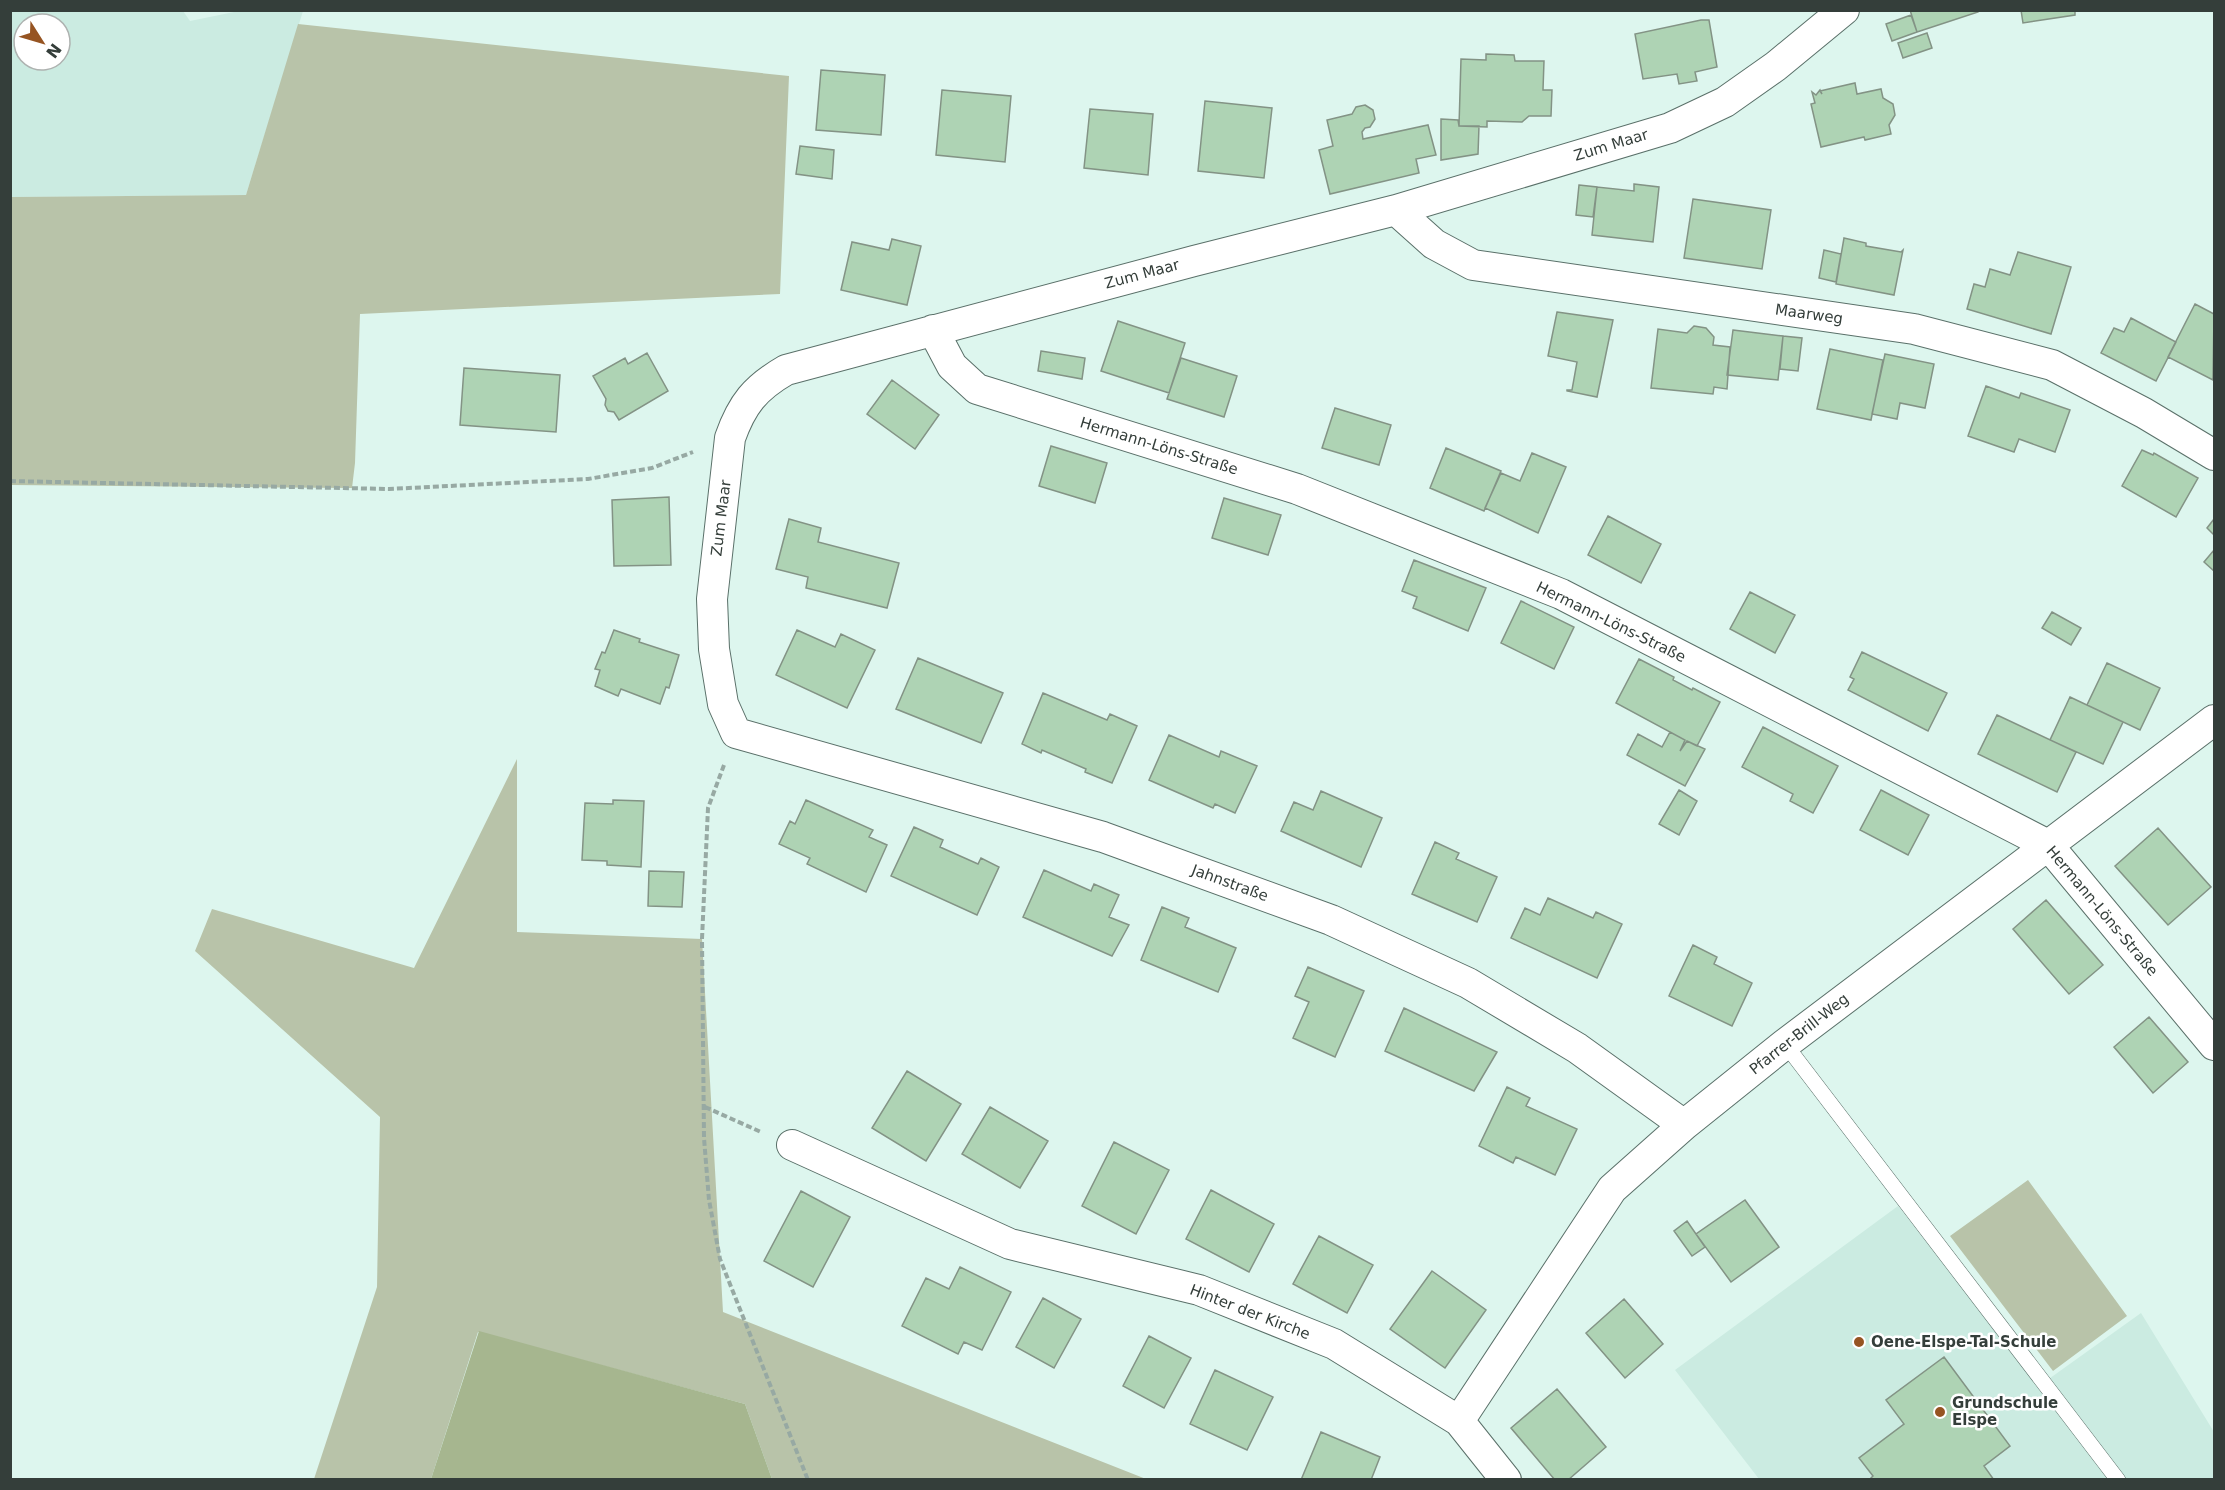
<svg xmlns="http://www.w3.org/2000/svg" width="2225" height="1490" viewBox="0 0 2225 1490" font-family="'DejaVu Sans',sans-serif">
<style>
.built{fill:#cbebe1;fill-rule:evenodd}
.green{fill:#b8c3a9}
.forest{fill:#a6b68f}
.building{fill:#aed3b4;stroke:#839385;stroke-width:1.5}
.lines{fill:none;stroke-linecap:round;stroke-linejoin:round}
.service-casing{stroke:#5a7069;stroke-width:16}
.minor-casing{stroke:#5a7069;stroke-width:32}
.path{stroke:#97a9a3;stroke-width:4;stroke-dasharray:6 3;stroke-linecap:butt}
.service{stroke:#fff;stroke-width:15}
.minor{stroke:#fff;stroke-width:30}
.poi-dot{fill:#965422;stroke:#fff;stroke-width:2}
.labels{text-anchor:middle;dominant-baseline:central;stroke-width:5;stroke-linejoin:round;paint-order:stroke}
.street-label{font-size:15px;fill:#343e3a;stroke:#fff}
.poi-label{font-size:15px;font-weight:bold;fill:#343e3a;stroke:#fff;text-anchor:start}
</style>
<rect width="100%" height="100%" fill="#ddf6ee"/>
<!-- built -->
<path class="built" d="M10,11H183L190,21L239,11H303L246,195L11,197ZM24,24H60V60H24Z
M1898,1206L2039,1386L2141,1313L2214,1432V1479H1759L1675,1370Z"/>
<!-- green -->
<path class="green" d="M298,24L789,76L780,294L360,314L355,463L352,488L11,485V197L246,195Z
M517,759V932L702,939L723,1312L1146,1479H772L745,1404L478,1332L431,1479H314L377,1287L380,1117L195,951L212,909L414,968Z
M2028,1180L2127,1316L2053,1371L1950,1236Z"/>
<!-- forest -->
<path class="forest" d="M479,1331L745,1404L772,1479H431Z"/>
<!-- building -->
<path class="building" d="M1910,10H1978V12L1917,32Z
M2021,10H2075V15L2023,23Z
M1911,15L1917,32L1892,41L1886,24Z
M1701,20H1709L1717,67L1695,72L1697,81L1679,84L1677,74L1643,79L1635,34Z
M1927,33L1932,48L1903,58L1898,43Z
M1486,54L1514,55L1515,61H1544L1543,90H1552L1551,116H1529L1522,122L1487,121V127L1459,126L1461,59L1486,60Z
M821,70L885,75L881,135L816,130Z
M1855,83L1857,94L1881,89L1883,98L1893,104L1895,115L1889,125L1891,134L1865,140L1864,137L1821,147L1811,104L1815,103L1812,92L1816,95L1820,90L1822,94L1820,91Z
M942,90L1011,96L1005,162L936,155Z
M1205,101L1272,108L1264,178L1198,171Z
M1365,105L1373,110L1375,119L1370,127L1365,128L1362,132L1363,139L1428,125L1436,155L1416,159L1419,173L1330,194L1319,150L1333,146L1327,120L1352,114L1356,107Z
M1090,109L1153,114L1148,175L1084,168Z
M1441,119L1458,120L1459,126H1479L1478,154L1441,160Z
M800,146L834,150L832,179L796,174Z
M1634,184L1659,187L1653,242L1592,235L1597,187L1634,191Z
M1579,185L1597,187L1593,217L1576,215Z
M1693,199L1771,210L1762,269L1684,258Z
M1844,238L1866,243V246L1901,252L1903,250L1894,295L1836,284Z
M892,239L921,246L907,305L841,290L852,242L889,250Z
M1824,250L1841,254L1836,282L1819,278Z
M2018,252L2071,267L2051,334L1967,309L1974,284L1985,287L1990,269L2010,275Z
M2195,304L2214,314L2213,380L2168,357Z
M1557,312L1613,320L1597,397L1567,391V390H1572L1577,362L1548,356Z
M2131,318L2176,342L2156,381L2101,353L2114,328L2124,332Z
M1118,321L1185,343L1169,393L1101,371Z
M1694,326L1706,328L1714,337L1713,345L1730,347L1727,389L1714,387L1713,394L1651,388L1658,329L1687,333Z
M1733,330L1783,336L1778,380L1727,375Z
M1783,336L1802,338L1798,371L1780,369Z
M1830,349L1883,360L1871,420L1817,409Z
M1041,351L1085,358L1082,379L1038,371Z
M647,353L668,391L619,420L614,412L608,411L605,405L606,399L593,376L625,358L628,364Z
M1885,354L1934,364L1925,408L1900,403L1897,419L1872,414Z
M1181,358L1237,376L1224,417L1167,399Z
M464,368L560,375L556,432L460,425Z
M892,380L939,415L915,449L867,414Z
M1986,386L2019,398L2021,393L2070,410L2055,452L2019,439L2014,452L1968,436Z
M1335,408L1391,425L1379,465L1322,448Z
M1051,446L1107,463L1095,503L1039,486Z
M1446,448L1501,471L1484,511L1430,488Z
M2142,450L2153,455L2154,453L2198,478L2176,517L2122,486Z
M1532,453L1566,467L1538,533L1485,508L1501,473L1520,481Z
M669,497L671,565L614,566L612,500Z
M1224,498L1281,515L1268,555L1212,538Z
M1608,516L1661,544L1641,583L1588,555Z
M789,519L821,528L818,542L899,563L887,608L806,588L808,577L776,569Z
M2214,519V535L2207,528Z
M2214,550V571L2204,562Z
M1414,560L1486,588L1468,631L1413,608L1417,597L1402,591Z
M1750,592L1795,615L1775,653L1730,629Z
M1521,601L1574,627L1554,669L1501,643Z
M2052,612L2081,628L2071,645L2042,628Z
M614,630L640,639L639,642L679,655L669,688L666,687L660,704L621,689L618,696L595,686L600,670L595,669L602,652L605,653Z
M797,630L835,647L841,634L875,650L847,708L776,675Z
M1862,652L1947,693L1928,731L1848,690L1854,679L1850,677Z
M918,658L1003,693L981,743L896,709Z
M1639,659L1674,677L1673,680L1692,690L1693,688L1720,702L1697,746L1687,741L1680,751L1685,740L1616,703Z
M2107,663L2160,688L2140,730L2087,705Z
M1043,693L1107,720L1110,714L1137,726L1112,783L1085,772L1086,769L1042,750L1041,753L1022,744Z
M2070,697L2123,722L2103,764L2050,740Z
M1997,715L2076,752L2057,792L1978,754Z
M1763,727L1838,766L1813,813L1790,801L1793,794L1742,767Z
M1670,732L1685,740L1680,751L1687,741L1705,749L1685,786L1627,755L1638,734L1662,747Z
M1169,735L1219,757L1221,751L1257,766L1235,813L1215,804L1213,808L1149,780Z
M1679,790L1697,801L1679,835L1659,824Z
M1881,790L1929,815L1908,855L1860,830Z
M1321,791L1382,818L1361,867L1281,831L1294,802L1313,810Z
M613,800L644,801L641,867L607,865V861L582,860L585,803L613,804Z
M806,800L873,830L869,837L887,845L866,892L807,864L810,858L779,844L790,821L795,824Z
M914,827L943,840L940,847L978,864L981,858L999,867L977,915L891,876Z
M2158,828L2211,887L2168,925L2115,866Z
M1435,842L1459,853L1456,859L1497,877L1477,922L1412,894Z
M1044,870L1091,891L1094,884L1119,895L1109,917L1129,925L1112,956L1023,917Z
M649,871L684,872L682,907L648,906Z
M1548,898L1593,918L1596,912L1622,924L1597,978L1511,938L1525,908L1540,915Z
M2046,900L2103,965L2069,994L2013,929Z
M1162,907L1189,918L1185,927L1236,948L1218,992L1141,960Z
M1693,945L1717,957L1714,964L1752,983L1732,1026L1669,996Z
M1308,967L1364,991L1335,1057L1293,1038L1309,1002L1295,996Z
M1404,1008L1497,1052L1474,1091L1385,1051Z
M2149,1017L2188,1062L2153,1093L2114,1047Z
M907,1071L961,1104L926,1161L872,1128Z
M1507,1087L1530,1098L1526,1106L1577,1129L1555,1175L1516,1157L1513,1163L1479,1146Z
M990,1107L1048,1141L1020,1188L962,1154Z
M1114,1142L1169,1170L1136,1234L1082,1206Z
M1211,1190L1274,1224L1249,1272L1186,1239Z
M801,1191L850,1217L813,1287L764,1261Z
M1745,1200L1779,1247L1731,1282L1696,1234Z
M1687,1221L1705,1247L1692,1256L1674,1231Z
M1319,1236L1373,1265L1347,1313L1293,1284Z
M960,1267L1011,1292L982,1350L964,1342L958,1354L902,1326L926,1278L949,1289Z
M1432,1271L1486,1310L1445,1368L1390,1329Z
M1043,1298L1081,1319L1054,1368L1016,1347Z
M1624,1299L1663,1344L1625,1378L1586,1333Z
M1149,1336L1191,1358L1164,1408L1123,1386Z
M1944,1357L2010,1446L1984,1466L1994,1480H1869L1873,1476L1859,1458L1904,1424L1886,1400Z
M1215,1370L1273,1397L1247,1450L1190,1424Z
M1557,1389L1606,1447L1568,1480H1555L1511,1428Z
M1321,1432L1380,1457L1371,1480H1301Z"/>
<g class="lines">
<defs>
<path id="service" d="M1785,1044L2118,1480"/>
<path id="minor" d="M1396,210L1434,244L1473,265L1914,329L2052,365L2144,413L2214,455
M933,330L952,366L977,389L1297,489L1561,594L2048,845L2214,1045
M1684,1125L1577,1048L1468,983L1331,920L1103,837L736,733L723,704L714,649L712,599L730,438C742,404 755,388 786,370L1194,261L1396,210L1670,128L1725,102L1776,66L1844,10
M792,1145L1010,1244L1199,1290L1334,1344L1459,1421L1506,1480
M1459,1421L1612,1189L1684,1125L1785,1044L2214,720"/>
</defs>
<!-- service casing -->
<use href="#service" class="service-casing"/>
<!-- minor casing -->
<use href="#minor" class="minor-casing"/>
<!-- path -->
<path class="path" d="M10,481L389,489L588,479L652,468L693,452
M724,765L708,808L702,939L704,1138L709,1200L720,1259L808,1480
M705,1107L761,1132"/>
<!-- service -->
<use href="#service" class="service"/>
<!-- minor -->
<use href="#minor" class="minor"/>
</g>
<!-- markers -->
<g class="poi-dot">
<circle cx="1859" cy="1342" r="6"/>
<circle cx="1940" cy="1412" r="6"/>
</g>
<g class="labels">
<!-- street labels -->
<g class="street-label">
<text transform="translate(1611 145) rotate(-17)">Zum Maar</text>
<text transform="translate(1142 274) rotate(-15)">Zum Maar</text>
<text transform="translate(1809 314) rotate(8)">Maarweg</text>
<text transform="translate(1159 446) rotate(17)">Hermann-Löns-Straße</text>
<text transform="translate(721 518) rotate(-83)">Zum Maar</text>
<text transform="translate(1611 622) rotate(26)">Hermann-Löns-Straße</text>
<text transform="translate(1230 883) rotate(20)">Jahnstraße</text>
<text transform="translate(2102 911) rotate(50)">Hermann-Löns-Straße</text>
<text transform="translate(1799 1034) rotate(-38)">Pfarrer-Brill-Weg</text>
<text transform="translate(1250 1312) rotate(21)">Hinter der Kirche</text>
</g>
<!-- poi labels -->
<g class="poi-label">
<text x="1871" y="1342">Oene-Elspe-Tal-Schule</text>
<text x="1952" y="1403">Grundschule<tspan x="1952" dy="17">Elspe</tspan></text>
</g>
</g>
<!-- border -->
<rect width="2225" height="1490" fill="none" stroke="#343e3a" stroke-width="24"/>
<!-- north arrow -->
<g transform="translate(42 42) rotate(127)"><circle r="28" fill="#ffffff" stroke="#aeb2b0" stroke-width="1.5"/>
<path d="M0-4.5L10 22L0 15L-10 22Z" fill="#965422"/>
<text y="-9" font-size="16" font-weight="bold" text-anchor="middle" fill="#343e3a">N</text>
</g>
</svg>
